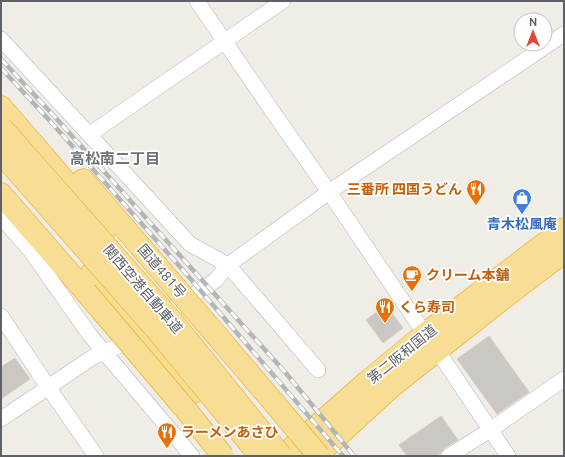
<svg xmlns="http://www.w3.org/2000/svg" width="565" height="457" viewBox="0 0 565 457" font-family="Ubuntu,'Noto Sans JP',sans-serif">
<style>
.building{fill:#cbc8c3;stroke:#d4cfc5}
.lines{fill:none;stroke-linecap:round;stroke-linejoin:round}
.street-casing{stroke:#b3b6ba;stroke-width:16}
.highway-casing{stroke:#eaa40b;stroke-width:23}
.street{stroke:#fff;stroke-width:15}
.highway{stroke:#f8de94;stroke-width:22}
.rail-casing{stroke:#b4b5b6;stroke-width:4.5}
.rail{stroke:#fff;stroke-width:3;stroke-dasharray:9;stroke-linecap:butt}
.highway-bridge-casing{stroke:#eaa40b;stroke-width:23;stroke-linecap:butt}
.highway-bridge{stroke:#f8de94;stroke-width:22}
.labels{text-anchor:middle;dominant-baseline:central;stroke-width:3.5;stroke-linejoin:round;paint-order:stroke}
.food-label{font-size:14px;font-weight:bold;fill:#c56008;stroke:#fff;text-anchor:start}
.shop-label{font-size:14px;font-weight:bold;fill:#366cbe;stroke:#fff}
.street-label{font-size:14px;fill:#5e6166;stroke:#fff}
.neighbourhood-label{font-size:15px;font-weight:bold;fill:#6f7378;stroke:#fff}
</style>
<rect width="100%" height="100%" fill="#efede6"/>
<!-- building -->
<path class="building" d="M386,305L403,328L383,343L366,320Z
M489,336L529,392L497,414L457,359Z
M15,358L30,379L1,399V367Z
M441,416L458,440L444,448L441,453L436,456H407L399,445Z"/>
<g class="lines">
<defs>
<path id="street" d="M197,1L225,42L275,115L329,192L425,334
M1,39L190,244L228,265L318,370
M90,134L283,1
M1,217L30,250L89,334L192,456
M1,316L48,387L96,456
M158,319L216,280L228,265L329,192L564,34
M437,350L508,456
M1,419L93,357L121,345L135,335
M449,456L490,430L564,379"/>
<path id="highway" d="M1,107L47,160L105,229
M83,180L140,246
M1,194L86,292
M92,273L194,392
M283,456L367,382L425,334L564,229
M316,456L391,387L497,303L564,252"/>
</defs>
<!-- street casing -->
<use href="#street" class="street-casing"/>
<!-- highway casing -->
<use href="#highway" class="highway-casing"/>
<!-- street -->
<use href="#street" class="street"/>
<!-- highway -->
<use href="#highway" class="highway"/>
<defs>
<path id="rail" d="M1,59L54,116L285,372L354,456
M1,68L49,120L182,269L343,456"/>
</defs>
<!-- rail casing -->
<use href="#rail" class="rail-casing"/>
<!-- rail -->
<use href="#rail" class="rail"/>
<defs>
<path id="highway-bridge" d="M1,127L173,322L281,456
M1,153L161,335L260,456
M140,246L241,364L319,456
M86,292L187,411L223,456"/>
</defs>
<!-- highway-bridge casing -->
<use href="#highway-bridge" class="highway-bridge-casing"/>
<!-- highway-bridge -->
<use href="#highway-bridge" class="highway-bridge"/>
</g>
<!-- icons -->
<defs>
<symbol id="restaurant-pin" viewBox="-11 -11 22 30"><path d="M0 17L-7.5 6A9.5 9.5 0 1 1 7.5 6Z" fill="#e8710a" stroke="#fff"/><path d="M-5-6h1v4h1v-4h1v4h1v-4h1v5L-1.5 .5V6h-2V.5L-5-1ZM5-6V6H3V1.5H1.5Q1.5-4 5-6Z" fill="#fff"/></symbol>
<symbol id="shop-pin" viewBox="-11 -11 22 30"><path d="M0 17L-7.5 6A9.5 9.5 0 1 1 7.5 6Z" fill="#3f7fe0" stroke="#fff"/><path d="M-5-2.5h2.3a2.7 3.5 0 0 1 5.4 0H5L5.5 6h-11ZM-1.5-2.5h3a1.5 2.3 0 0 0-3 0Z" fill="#fff"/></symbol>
<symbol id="cafe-pin" viewBox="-11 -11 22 30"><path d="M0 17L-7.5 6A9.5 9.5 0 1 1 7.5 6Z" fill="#e8710a" stroke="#fff"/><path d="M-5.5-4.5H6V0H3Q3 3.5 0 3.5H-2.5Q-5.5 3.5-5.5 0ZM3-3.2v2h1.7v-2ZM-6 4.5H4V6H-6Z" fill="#fff"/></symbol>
</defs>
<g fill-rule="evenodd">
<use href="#restaurant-pin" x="465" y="178" width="22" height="30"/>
<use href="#shop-pin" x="511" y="187" width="22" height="30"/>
<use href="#cafe-pin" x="401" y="264" width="22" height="30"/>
<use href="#restaurant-pin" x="374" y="296" width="22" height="30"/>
<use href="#restaurant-pin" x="156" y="421" width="22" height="30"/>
</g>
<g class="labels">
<!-- food labels -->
<g class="food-label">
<text x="462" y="189" text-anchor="end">三番所 四国うどん</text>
<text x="426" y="275">クリーム本舗</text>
<text x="399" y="307">くら寿司</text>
<text x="181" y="432">ラーメンあさひ</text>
</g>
<!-- shop labels -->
<g class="shop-label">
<text x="522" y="224">青木松風庵</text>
</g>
<!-- street labels -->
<g class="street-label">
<text transform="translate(162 271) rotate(49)">国道481号</text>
<text transform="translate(143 289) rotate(49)">関西空港自動車道</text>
<text transform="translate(402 354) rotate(-39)">第二阪和国道</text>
</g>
<!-- neighbourhood labels -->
<g class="neighbourhood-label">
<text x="115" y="158">高松南二丁目</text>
</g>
</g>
<!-- border -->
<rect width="565" height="457" fill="none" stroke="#5e6166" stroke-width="4"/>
<!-- north arrow -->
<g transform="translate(533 32)"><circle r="19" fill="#ffffff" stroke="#bfc0c2"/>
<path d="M0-3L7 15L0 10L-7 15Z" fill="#e1463a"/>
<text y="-6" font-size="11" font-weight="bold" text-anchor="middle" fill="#5e6166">N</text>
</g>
</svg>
